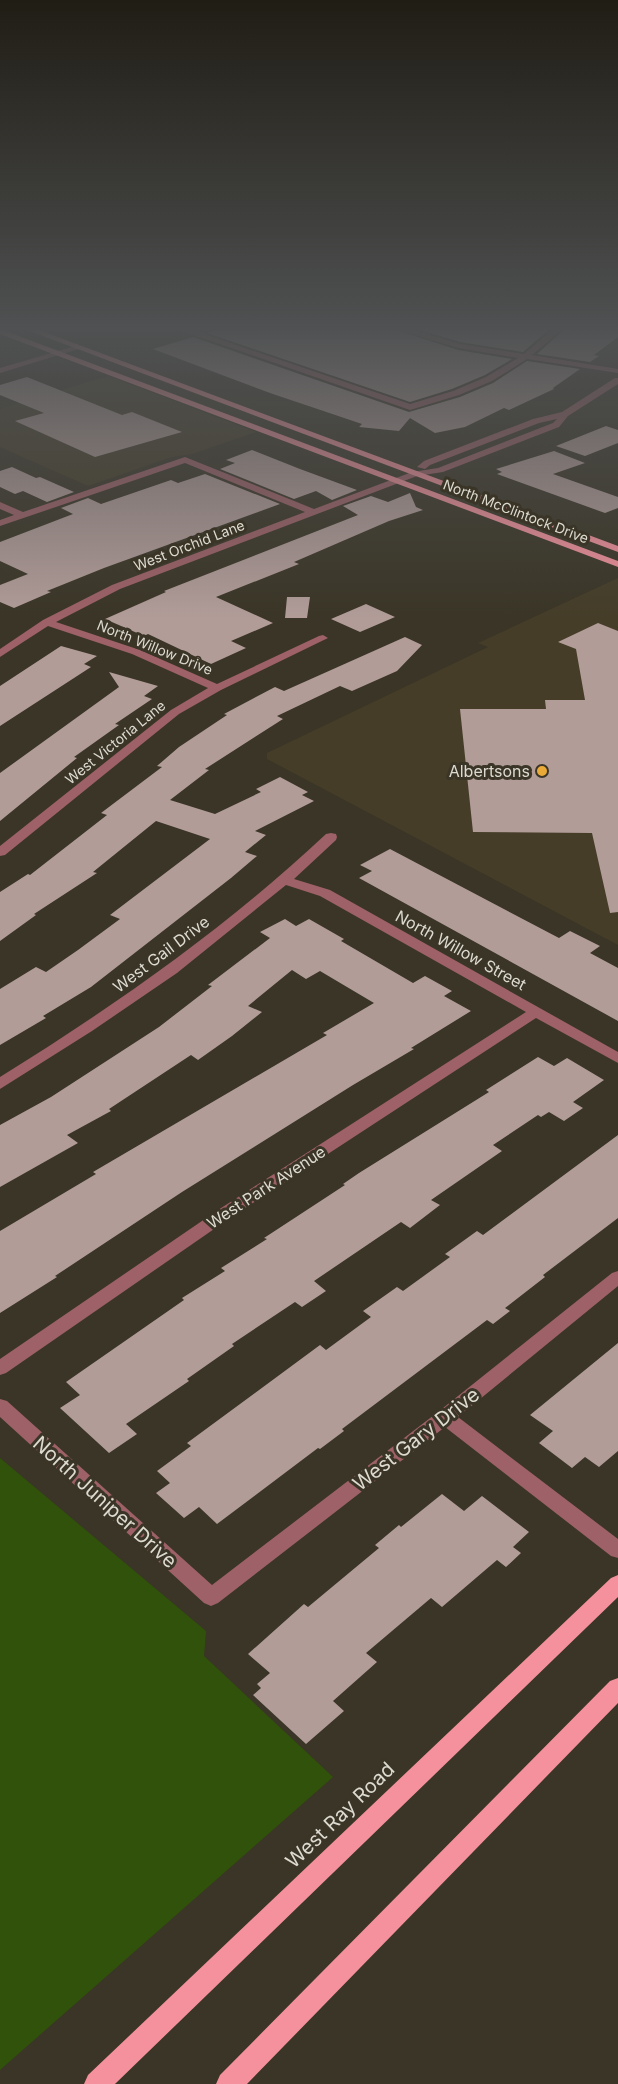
<svg xmlns="http://www.w3.org/2000/svg" width="618" height="2084" viewBox="0 0 618 2084" font-family="Inter,sans-serif">
<style>
.built{fill:#453d28}
.green{fill:#31520b}
.building{fill:#b19c98}
.lines{fill:none;stroke-linecap:round;stroke-linejoin:round}
.minor{fill:#9d6167;fill-rule:evenodd}
.major{fill:#f4919c;fill-rule:evenodd}
.poi-dot{fill:#eaaa38;stroke:#3a3526;stroke-width:2}
.labels{text-anchor:middle;dominant-baseline:central;stroke-width:6;stroke-linejoin:round;paint-order:stroke}
.far-street-label{font-size:14px;fill:#dddad0;stroke:#3a3526}
.poi-label{font-size:16px;fill:#dddad0;stroke:#3a3526;text-anchor:end}
.street-label{font-size:16px;fill:#dddad0;stroke:#3a3526}
.near-street-label{font-size:20px;fill:#dddad0;stroke:#3a3526}
</style>
<rect width="100%" height="100%" fill="#3a3526"/>
<!-- built -->
<path class="built" d="M108,376L256,432L192,454L172,457L88,486L0,447V409Z
M618,578V945L267,759V753L488,647L478,643Z"/>
<!-- green -->
<path class="green" d="M0,1458L206,1631L204,1656L333,1777L0,2070Z"/>
<!-- building -->
<path class="building" d="M225,327H387L458,350L512,359L485,375L452,389L410,402L207,333Z
M411,327H552L523,352L460,342Z
M567,327H618V337L594,355L599,356L590,362L537,354Z
M193,337L409,412L460,397L493,383L527,361L580,369L553,388L554,389L509,410L504,408L465,427L435,433L410,418L399,431L359,427L362,424L270,393L153,349Z
M27,377L122,415L132,412L182,432L95,457L15,421L44,413L0,395V385Z
M606,426L618,430V443L585,456L556,446Z
M252,450L300,469L357,490L332,500L316,491L294,499L220,469L235,463L226,460Z
M554,451L585,463L553,474L618,497V508L605,513L497,474L502,472L496,469Z
M12,467L36,478L40,477L74,492L47,502L23,491L15,494L0,487V471Z
M205,474L280,504L104,568L47,591L51,592L14,608L0,602V585L28,574L0,561V542L73,514L61,508L88,498L101,504L171,480L178,483Z
M410,493L416,507L423,510L389,521L294,562L299,564L216,597L273,623L231,641L246,648L211,664L148,634L144,636L105,619L166,592L164,591L358,515L343,506L371,496L388,502Z
M287,597H310L307,618H285Z
M366,604L395,617L360,632L331,619Z
M598,623L618,631V912L610,913L592,833L473,832L460,709H546L545,700H585L576,649L558,642Z
M405,637L422,645L397,671L352,691L340,686L277,716L283,719L205,769L209,770L170,800L215,814L261,792L256,789L280,777L308,792L302,795L314,801L255,831L266,835L245,852L257,856L231,878L91,987L43,1016L46,1018L0,1045V989L36,967L46,972L78,950L120,919L110,915L210,839L156,821L93,872L97,873L34,914L36,915L0,941V892L28,874L30,875L107,815L101,813L162,767L157,766L179,747L227,715L224,714L275,687L284,691Z
M61,646L97,656L84,664L91,667L0,726V686Z
M109,672L158,686L144,696L152,699L115,724L119,725L74,757L77,758L0,821V773L119,687Z
M390,849L559,938L570,931L600,946L590,953L618,968V1021L359,878L372,871L360,865Z
M285,919L296,926L309,919L344,939L341,941L413,983L425,976L452,991L444,996L471,1011L411,1048L414,1049L353,1085L182,1192L55,1276L57,1277L0,1313V1231L96,1174L93,1172L327,1035L323,1033L374,1003L320,971L306,979L292,970L248,1006L262,1012L232,1036L198,1060L191,1055L109,1109L111,1111L67,1135L78,1143L0,1187V1125L51,1097L159,1027L212,986L208,985L270,938L260,932Z
M538,1057L554,1066L567,1058L604,1080L573,1102L583,1108L564,1121L549,1112L541,1117L538,1115L493,1145L502,1151L431,1200L440,1205L410,1228L401,1222L314,1281L326,1291L302,1307L295,1302L232,1344L234,1346L187,1379L189,1381L126,1424L137,1434L109,1453L60,1408L80,1395L66,1382L184,1300L182,1298L225,1271L221,1268L267,1239L264,1238L345,1185L343,1184L359,1173L489,1092L486,1090Z
M618,1135V1218L543,1275L545,1277L505,1308L510,1311L493,1324L487,1320L342,1429L344,1431L320,1449L318,1448L217,1524L199,1507L184,1518L156,1493L170,1483L157,1471L191,1446L187,1443L320,1345L326,1350L371,1317L363,1311L397,1287L403,1291L450,1257L445,1254L477,1231L483,1235Z
M618,1343V1451L599,1467L585,1457L572,1468L539,1443L553,1431L530,1415Z
M442,1494L464,1511L482,1496L529,1532L513,1547L521,1553L506,1567L497,1560L442,1607L431,1598L366,1653L377,1662L333,1701L344,1711L306,1744L253,1695L261,1688L257,1684L270,1673L248,1654L304,1604L308,1607L379,1548L375,1545L399,1525L401,1527Z"/>
<g class="lines">
<!-- minor -->
<path class="minor" d="M171,327H183L410,404L453,391L486,377L518,358L459,348L389,327H402L460,344L524,354L556,327H565L532,355L618,369V373L527,359L492,381L459,395L410,410Z
M75,346L82,348L0,373V368Z
M615,378H618V384L568,416L559,427L443,472L417,476L120,589L56,622L140,650L217,684L319,636L323,635L328,638L221,690L179,714L5,855L0,856V846L171,710L208,688L132,654L48,626L0,657V649L43,620L112,585L305,512L185,463L0,526V520L14,515L0,509V502L23,512L185,457L314,509L412,472L438,468L553,423L557,419L539,423L430,465L425,469L417,467L424,461L533,419L562,412Z
M331,833L336,834L337,837L336,840L294,879L330,890L618,1052V1063L536,1018L230,1218L6,1373L0,1375V1359L218,1210L526,1012L320,896L286,885L177,973L92,1031L0,1089V1077C116,1005 227,927 326,834Z
M618,1271V1286L458,1417L618,1539V1558L611,1556L445,1427L218,1603L211,1606L204,1603L0,1417V1399L7,1401L212,1585L438,1412L612,1273Z"/>
<!-- major -->
<path class="major" d="M19,327H31L618,546V552Z
M0,329L618,561V567L0,334Z
M618,1575V1597L115,2084H84L88,2075L611,1578Z
M618,1678V1703L247,2084H216L220,2075L610,1681Z"/>
</g>
<!-- sky -->
<linearGradient id="sky" x2="0" y2="1"><stop stop-color="#201d15"/><stop offset="0.53" stop-color="#4f5152"/><stop offset="1" stop-color="#4f5152" stop-opacity="0"/></linearGradient>
<rect width="618" height="619" fill="url(#sky)"/>
<!-- markers -->
<circle class="poi-dot" cx="542" cy="771" r="6"/>
<g class="labels">
<!-- far-street labels -->
<g class="far-street-label">
<text transform="translate(516 511) rotate(21)">North McClintock Drive</text>
<text transform="translate(189 545) rotate(-21)">West Orchid Lane</text>
<text transform="translate(155 647) rotate(22)">North Willow Drive</text>
<text transform="translate(115 742) rotate(-39)">West Victoria Lane</text>
</g>
<!-- poi labels -->
<g class="poi-label">
<text x="530" y="771">Albertsons</text>
</g>
<!-- street labels -->
<g class="street-label">
<text transform="translate(461 950) rotate(29)">North Willow Street</text>
<text transform="translate(161 954) rotate(-37)">West Gail Drive</text>
<text transform="translate(266 1187) rotate(-33)">West Park Avenue</text>
</g>
<!-- near-street labels -->
<g class="near-street-label">
<text transform="translate(416 1439) rotate(-38)">West Gary Drive</text>
<text transform="translate(105 1502) rotate(42)">North Juniper Drive</text>
<text transform="translate(340 1815) rotate(-44)">West Ray Road</text>
</g>
</g>
</svg>
